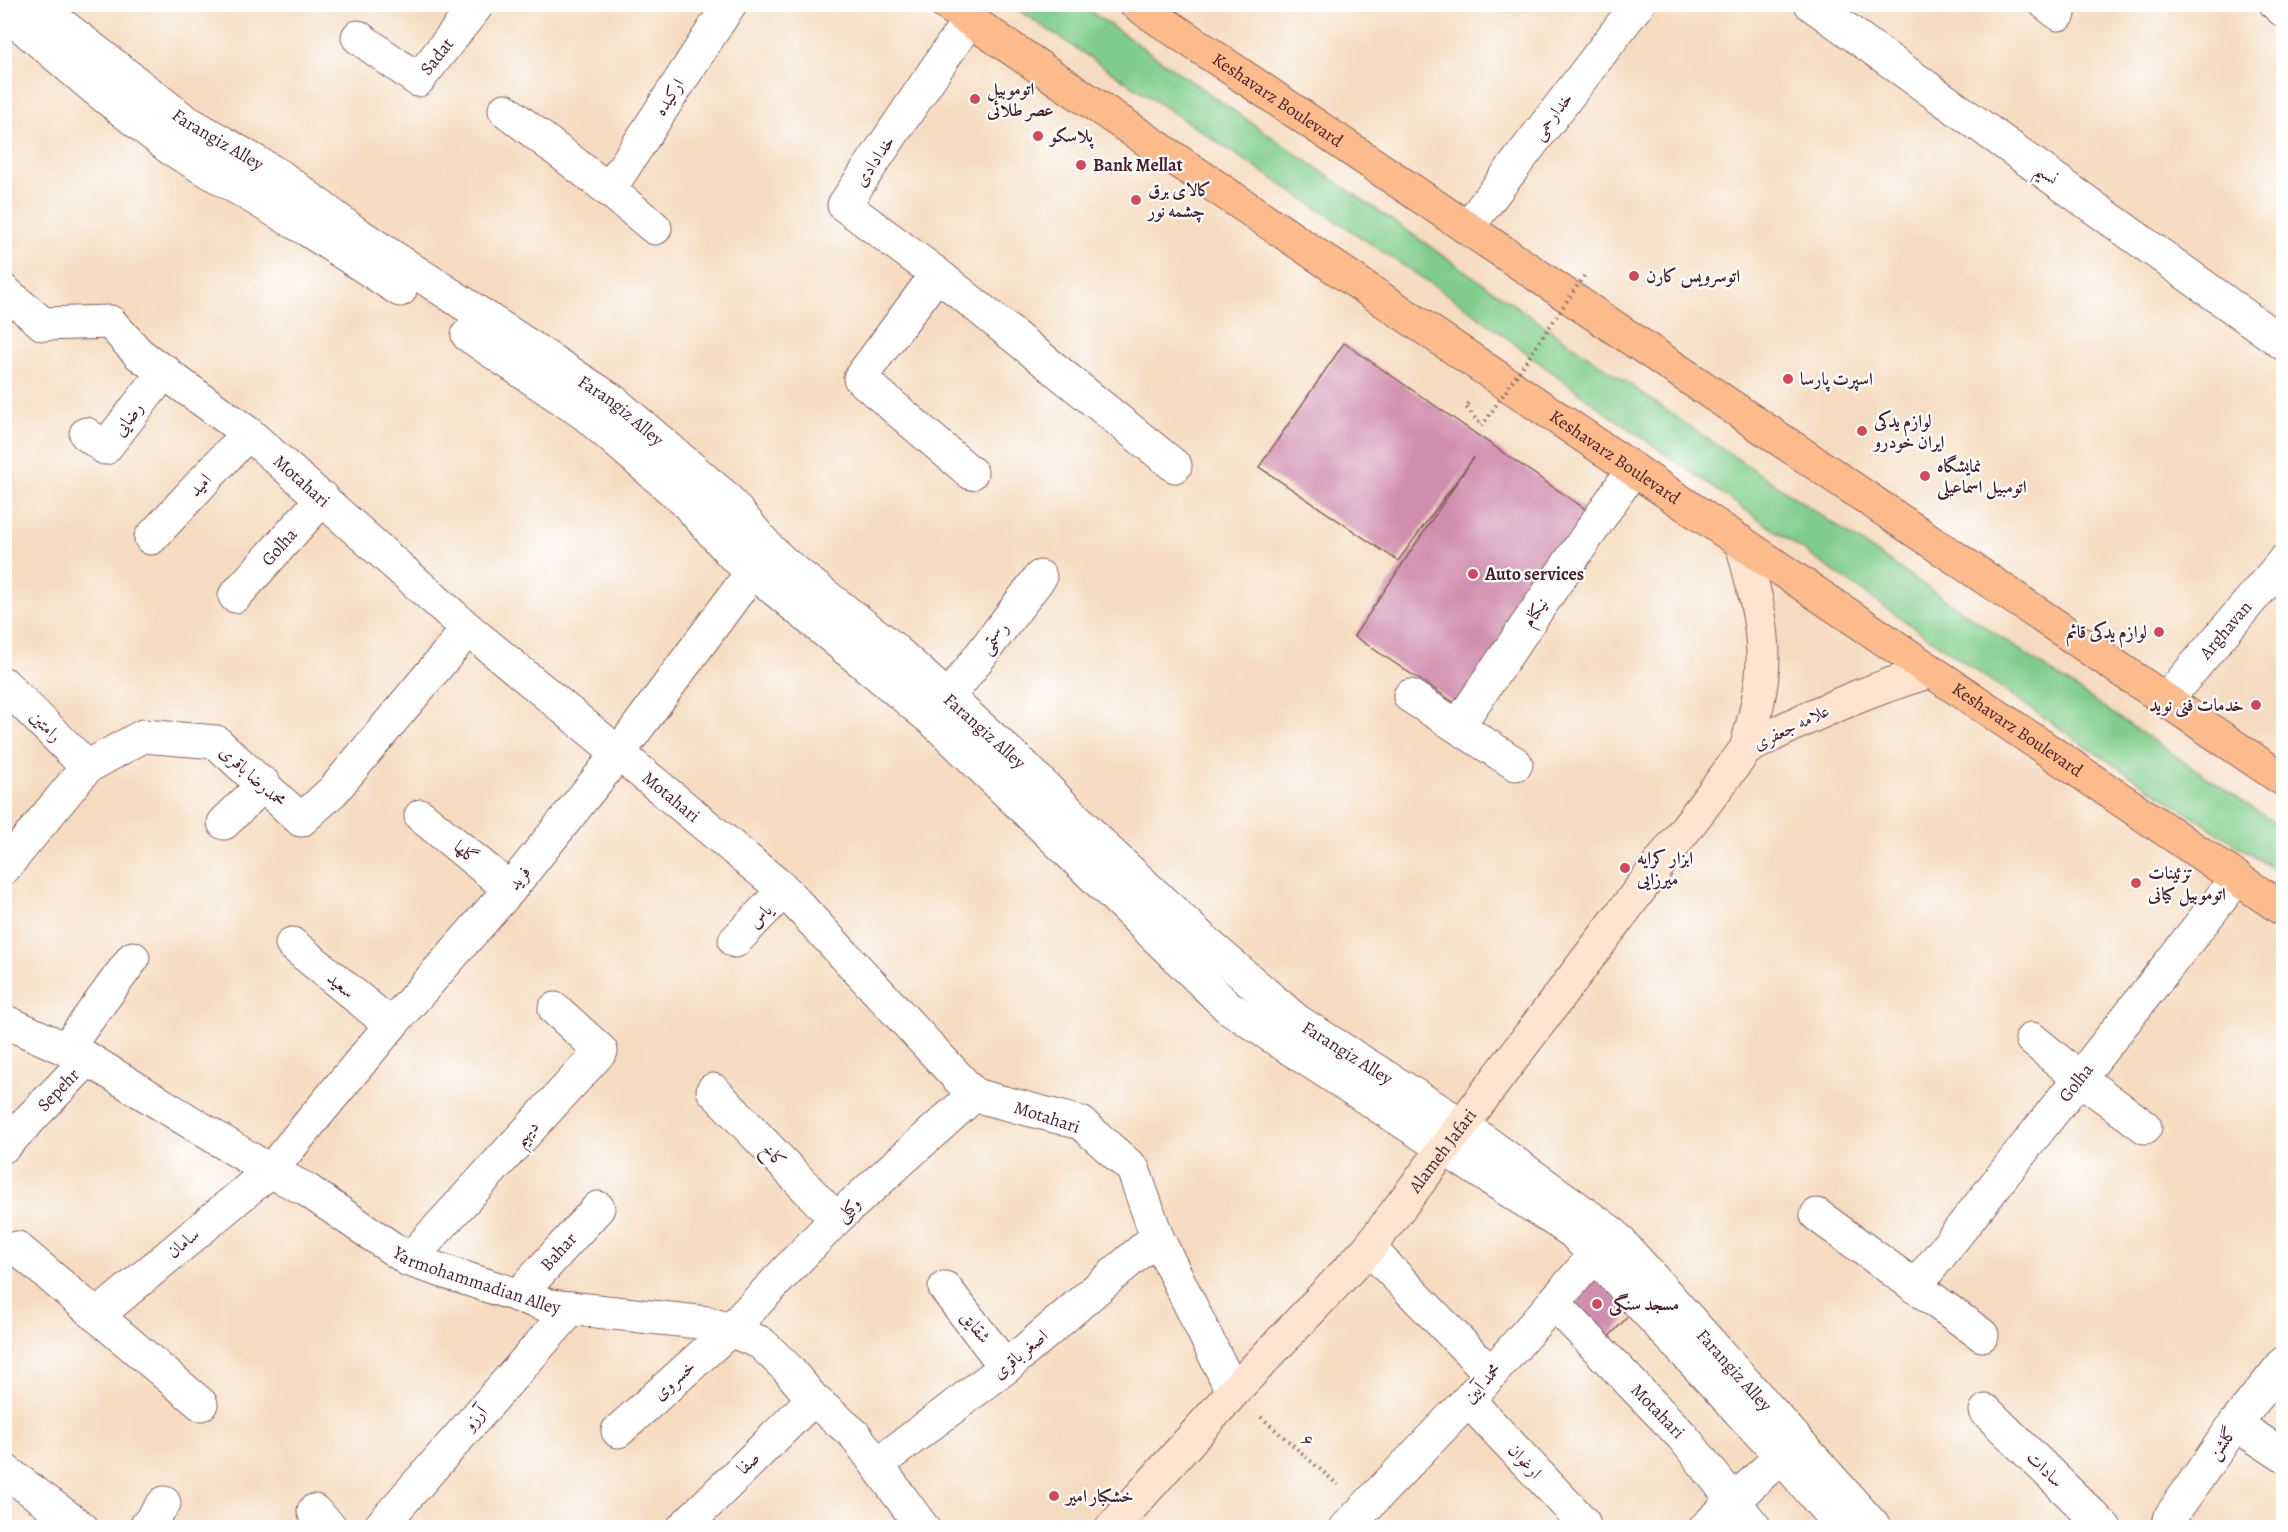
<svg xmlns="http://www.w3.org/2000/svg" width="2288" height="1532" viewBox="0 0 2288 1532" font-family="Alegreya,Amiri,serif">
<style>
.green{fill:#80cd8b;stroke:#65765b;stroke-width:1.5}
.building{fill:#d08eae}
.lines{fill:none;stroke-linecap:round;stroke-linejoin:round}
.minor-casing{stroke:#86615f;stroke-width:35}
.secondary-casing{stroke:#86615f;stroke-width:35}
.primary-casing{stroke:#86615f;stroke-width:35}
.path{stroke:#86615f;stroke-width:4;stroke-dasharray:1.5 4.5;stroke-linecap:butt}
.minor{stroke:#fff;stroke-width:33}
.secondary{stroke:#fde4d1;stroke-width:33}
.primary{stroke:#fbbb8c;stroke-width:33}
.path-bridge{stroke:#86615f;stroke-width:4;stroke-dasharray:1.5 4.5;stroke-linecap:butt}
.poi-dot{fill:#d1495b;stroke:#fff;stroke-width:2}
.labels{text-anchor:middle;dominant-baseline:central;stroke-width:4.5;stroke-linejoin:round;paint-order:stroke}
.street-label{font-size:18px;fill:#4a1f2b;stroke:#fff}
.poi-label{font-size:18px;font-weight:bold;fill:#4a1f2b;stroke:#fff;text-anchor:start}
</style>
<rect width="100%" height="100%" fill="#fff"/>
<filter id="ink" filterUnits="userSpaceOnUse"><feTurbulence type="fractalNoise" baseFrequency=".0167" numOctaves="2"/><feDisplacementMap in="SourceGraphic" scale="12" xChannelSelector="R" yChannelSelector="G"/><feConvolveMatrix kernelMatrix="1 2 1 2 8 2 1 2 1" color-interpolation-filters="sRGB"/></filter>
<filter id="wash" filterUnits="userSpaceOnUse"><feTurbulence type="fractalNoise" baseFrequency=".008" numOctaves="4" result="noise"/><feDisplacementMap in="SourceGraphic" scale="24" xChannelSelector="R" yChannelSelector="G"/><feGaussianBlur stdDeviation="1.35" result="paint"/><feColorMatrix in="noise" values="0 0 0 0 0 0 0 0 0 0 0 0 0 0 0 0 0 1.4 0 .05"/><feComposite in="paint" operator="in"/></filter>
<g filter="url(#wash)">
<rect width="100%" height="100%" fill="#f5dbbf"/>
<!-- green -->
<path class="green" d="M1011,5H1081L1679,419L2283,829V875L2085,746L1813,557L1605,412L1466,307Z"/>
<g id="blocks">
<!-- building -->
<path class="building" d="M1344,343L1591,513L1461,707L1354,636L1474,457L1398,561L1259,467Z
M1594,1260L1637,1307L1600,1346L1557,1302Z"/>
</g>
</g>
<g filter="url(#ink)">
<use href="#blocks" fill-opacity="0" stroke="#86615f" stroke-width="1.5"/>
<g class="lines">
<defs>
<g id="minor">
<path id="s1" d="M35,4L184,120L280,176L353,231L613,401L725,497L769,549L785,564L889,645L1026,768L1108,851L1210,946L1297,1021L1462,1125L1613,1234L1875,1528"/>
<path d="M1811,4L2284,344"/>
<path d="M2046,4L2059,14"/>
<path d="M2276,4L2284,11"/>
<path d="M4,11L93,87L170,148L308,230L400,290"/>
<path d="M969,20L844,205L937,274L860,378L971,473"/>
<path id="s2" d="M358,37L418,80L478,4"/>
<path d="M505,110L609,190L655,228"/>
<path d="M609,190L730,4"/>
<path d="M1467,228L1638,4"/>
<path d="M937,274L1175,466"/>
<path id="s3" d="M4,291L43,324L110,322L139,354L248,433L468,629L784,890L974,1095L1081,1123L1133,1169L1157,1237L1233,1392"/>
<path d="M468,335L585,414L685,501L733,555L935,722L1227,1006L1285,1045L1573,1232L1781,1456L1842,1528"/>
<path d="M86,434L105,448L165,371"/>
<path d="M151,538L248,433"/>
<path id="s4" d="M235,596L323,498"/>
<path d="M4,684L87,767"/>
<path d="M1410,696L1516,764"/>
<path d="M948,698L1040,577"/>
<path id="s5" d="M2166,700L2284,561"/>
<path d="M1458,726L1633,469"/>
<path d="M421,816L510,889"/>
<path d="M224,823L264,784"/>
<path d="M4,868L87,767L143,736L216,742L301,820L333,791L468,629"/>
<path d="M735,941L784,890"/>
<path d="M292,944L391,1025"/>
<path id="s6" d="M4,1021L88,1059L270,1171L307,1190L409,1260L550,1306L707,1323L730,1330L761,1343L787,1368L813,1399L855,1435L923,1528"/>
<path d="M2032,1039L2079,1078L2145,1127"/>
<path d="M66,1049L133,958"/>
<path d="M713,1090L836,1219"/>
<path id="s7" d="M4,1146L88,1059"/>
<path d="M1817,1215L1982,1335"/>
<path d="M17,1248L201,1404"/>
<path d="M1369,1248L1491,1374"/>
<path d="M409,1260L601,1051L555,1009"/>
<path id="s8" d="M1915,1287L2237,878"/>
<path d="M945,1288L1006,1367"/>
<path id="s9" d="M518,1296L598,1208"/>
<path id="s10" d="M1554,1303L1683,1437L1755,1528"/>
<path d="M97,1316L270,1171L391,1025L510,889L618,754L752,572"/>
<path d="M1468,1400L1583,1522"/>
<path d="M1986,1411L2105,1528"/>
<path d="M2235,1424L2284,1456"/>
<path d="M618,1431L730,1330L836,1219L974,1095"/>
<path d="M878,1464L1006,1367L1157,1237"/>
<path d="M4,1470L82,1528"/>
<path d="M314,1511L331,1528"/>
<path d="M145,1528L164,1503"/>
<path d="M379,1528L572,1308"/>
<path d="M683,1528L813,1399"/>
<path d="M1346,1528L1468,1400L1610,1238"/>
<path d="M1705,1528L1781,1456"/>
<path d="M2168,1528L2171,1516L2235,1424L2284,1363"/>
</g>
<g id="secondary">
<path d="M1746,749C1806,716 1866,691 1931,671"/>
<path id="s11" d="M1112,1528L1233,1392L1369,1248L1746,749C1754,719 1763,688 1763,657C1763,618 1751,580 1742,543"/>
</g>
<g id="primary">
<path id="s12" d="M946,4L2284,910"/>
<path id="s13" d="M1136,4L2284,780"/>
</g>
</defs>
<!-- minor casing -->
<use href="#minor" class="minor-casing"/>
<!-- secondary casing -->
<use href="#secondary" class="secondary-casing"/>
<!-- primary casing -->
<use href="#primary" class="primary-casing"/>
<!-- path -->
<path class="path" d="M1469,403L1466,407L1482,426
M1261,1417L1338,1485"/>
<!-- minor -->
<use href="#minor" class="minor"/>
<!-- secondary -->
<use href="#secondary" class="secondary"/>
<!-- primary -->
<use href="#primary" class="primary"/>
<!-- path-bridge -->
<path class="path-bridge" d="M1482,426L1584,276"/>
</g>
</g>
<!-- markers -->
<g class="poi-dot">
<circle cx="975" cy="99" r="6"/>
<circle cx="1038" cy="136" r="6"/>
<circle cx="1081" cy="165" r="6"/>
<circle cx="1136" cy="200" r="6"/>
<circle cx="1634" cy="276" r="6"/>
<circle cx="1788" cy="379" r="6"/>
<circle cx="1862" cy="431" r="6"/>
<circle cx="1925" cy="476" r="6"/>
<circle cx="1473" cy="574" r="6"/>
<circle cx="2159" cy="632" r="6"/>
<circle cx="2256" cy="705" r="6"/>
<circle cx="1625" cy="868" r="6"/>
<circle cx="2136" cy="883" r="6"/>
<circle cx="1597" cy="1304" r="6"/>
<circle cx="1054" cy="1496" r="6"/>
</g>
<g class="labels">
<!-- street labels -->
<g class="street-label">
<text stroke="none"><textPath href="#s2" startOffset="104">Sadat</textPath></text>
<text transform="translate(669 97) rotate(-57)">ارکیده</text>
<text stroke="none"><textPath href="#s13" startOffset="171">Keshavarz Boulevard</textPath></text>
<text transform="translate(1552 116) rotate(-53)">خدارحمی</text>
<text stroke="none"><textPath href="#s1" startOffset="228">Farangiz Alley</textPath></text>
<text transform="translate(874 161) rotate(-56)">خدادادی</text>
<text transform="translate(2047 174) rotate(36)">نسیم</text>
<text stroke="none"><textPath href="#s1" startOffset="714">Farangiz Alley</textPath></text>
<text transform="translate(128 419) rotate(-53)">رضایی</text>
<text stroke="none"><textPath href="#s12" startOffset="808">Keshavarz Boulevard</textPath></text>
<text stroke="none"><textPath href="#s3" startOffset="368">Motahari</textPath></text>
<text transform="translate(200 485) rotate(-47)">امید</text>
<text stroke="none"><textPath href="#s4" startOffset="66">Golha</textPath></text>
<text transform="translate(1535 612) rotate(-56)">نیکنام</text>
<text stroke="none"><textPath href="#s5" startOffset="92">Arghavan</textPath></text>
<text transform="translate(994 638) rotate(-53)">رستمی</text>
<text transform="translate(46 726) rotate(45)">رامتین</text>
<text transform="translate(1791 727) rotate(-26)">علامه جعفری</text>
<text stroke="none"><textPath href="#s12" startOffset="1294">Keshavarz Boulevard</textPath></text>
<text stroke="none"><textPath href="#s1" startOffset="1200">Farangiz Alley</textPath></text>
<text transform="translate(253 776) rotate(42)">محمدرضا باقری</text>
<text stroke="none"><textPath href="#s3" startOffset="854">Motahari</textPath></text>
<text transform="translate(466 852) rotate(39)">گلها</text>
<text transform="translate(519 878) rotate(-51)">فرید</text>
<text transform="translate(760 916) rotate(-46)">یاس</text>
<text transform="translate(341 985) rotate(40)">سعید</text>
<text stroke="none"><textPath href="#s1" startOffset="1686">Farangiz Alley</textPath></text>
<text stroke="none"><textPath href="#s8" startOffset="260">Golha</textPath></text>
<text stroke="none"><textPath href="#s7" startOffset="78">Sepehr</textPath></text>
<text transform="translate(1047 1117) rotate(18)">Motahari</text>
<text transform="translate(526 1133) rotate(-47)">دیهیم</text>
<text stroke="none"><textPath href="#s11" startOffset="502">Alameh Jafari</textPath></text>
<text transform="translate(774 1155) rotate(47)">کاخ</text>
<text transform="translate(848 1209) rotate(-43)">وکیلی</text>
<text transform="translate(183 1243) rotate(-40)">سامان</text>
<text stroke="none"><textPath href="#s9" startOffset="60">Bahar</textPath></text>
<text stroke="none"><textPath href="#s6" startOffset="542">Yarmohammadian Alley</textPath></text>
<text transform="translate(976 1327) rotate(52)">شقایق</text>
<text transform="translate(1020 1354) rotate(-40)">اصغر باقری</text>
<text stroke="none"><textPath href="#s1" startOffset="2190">Farangiz Alley</textPath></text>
<text transform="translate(674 1380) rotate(-42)">خسروی</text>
<text transform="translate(1482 1383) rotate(-48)">محمد آیین</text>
<text stroke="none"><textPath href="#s10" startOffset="150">Motahari</textPath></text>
<text transform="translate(475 1418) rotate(-49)">آرزو</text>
<text transform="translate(1308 1440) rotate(41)">۶</text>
<text transform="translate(2222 1443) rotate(-55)">گلشن</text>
<text transform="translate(1525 1461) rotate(47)">ارغوان</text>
<text transform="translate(748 1463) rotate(-45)">صفا</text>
<text transform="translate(2045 1469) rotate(44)">سادات</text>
</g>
<!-- poi labels -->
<g class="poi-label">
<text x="987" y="89">اتوموبیل<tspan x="987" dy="21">عصر طلائی</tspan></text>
<text x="1050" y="136">پلاسکو</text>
<text x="1093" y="165">Bank Mellat</text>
<text x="1148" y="190">کالای برق<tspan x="1148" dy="21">چشمه نور</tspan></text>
<text x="1646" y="276">اتوسرویس کارن</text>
<text x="1800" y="379">اسپرت پارسا</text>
<text x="1874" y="421">لوازم یدکی<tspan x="1874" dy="21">ایران خودرو</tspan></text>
<text x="1937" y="466">نمایشگاه<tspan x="1937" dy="21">اتومبیل اسماعیلی</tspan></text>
<text x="1485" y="574">Auto services</text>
<text x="2147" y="632" text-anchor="end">لوازم یدکی قائم</text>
<text x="2244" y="705" text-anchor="end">خدمات فنی نوید</text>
<text x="1637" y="858">ابزار کرایه<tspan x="1637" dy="21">میرزایی</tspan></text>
<text x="2148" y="873">تزئینات<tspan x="2148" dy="21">اتوموبیل کیانی</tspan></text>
<text x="1609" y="1304">مسجد سنگی</text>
<text x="1066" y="1496">خشکبار امیر</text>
</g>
</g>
<!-- margin -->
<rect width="2288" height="1532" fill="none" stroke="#fff" stroke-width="24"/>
</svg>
